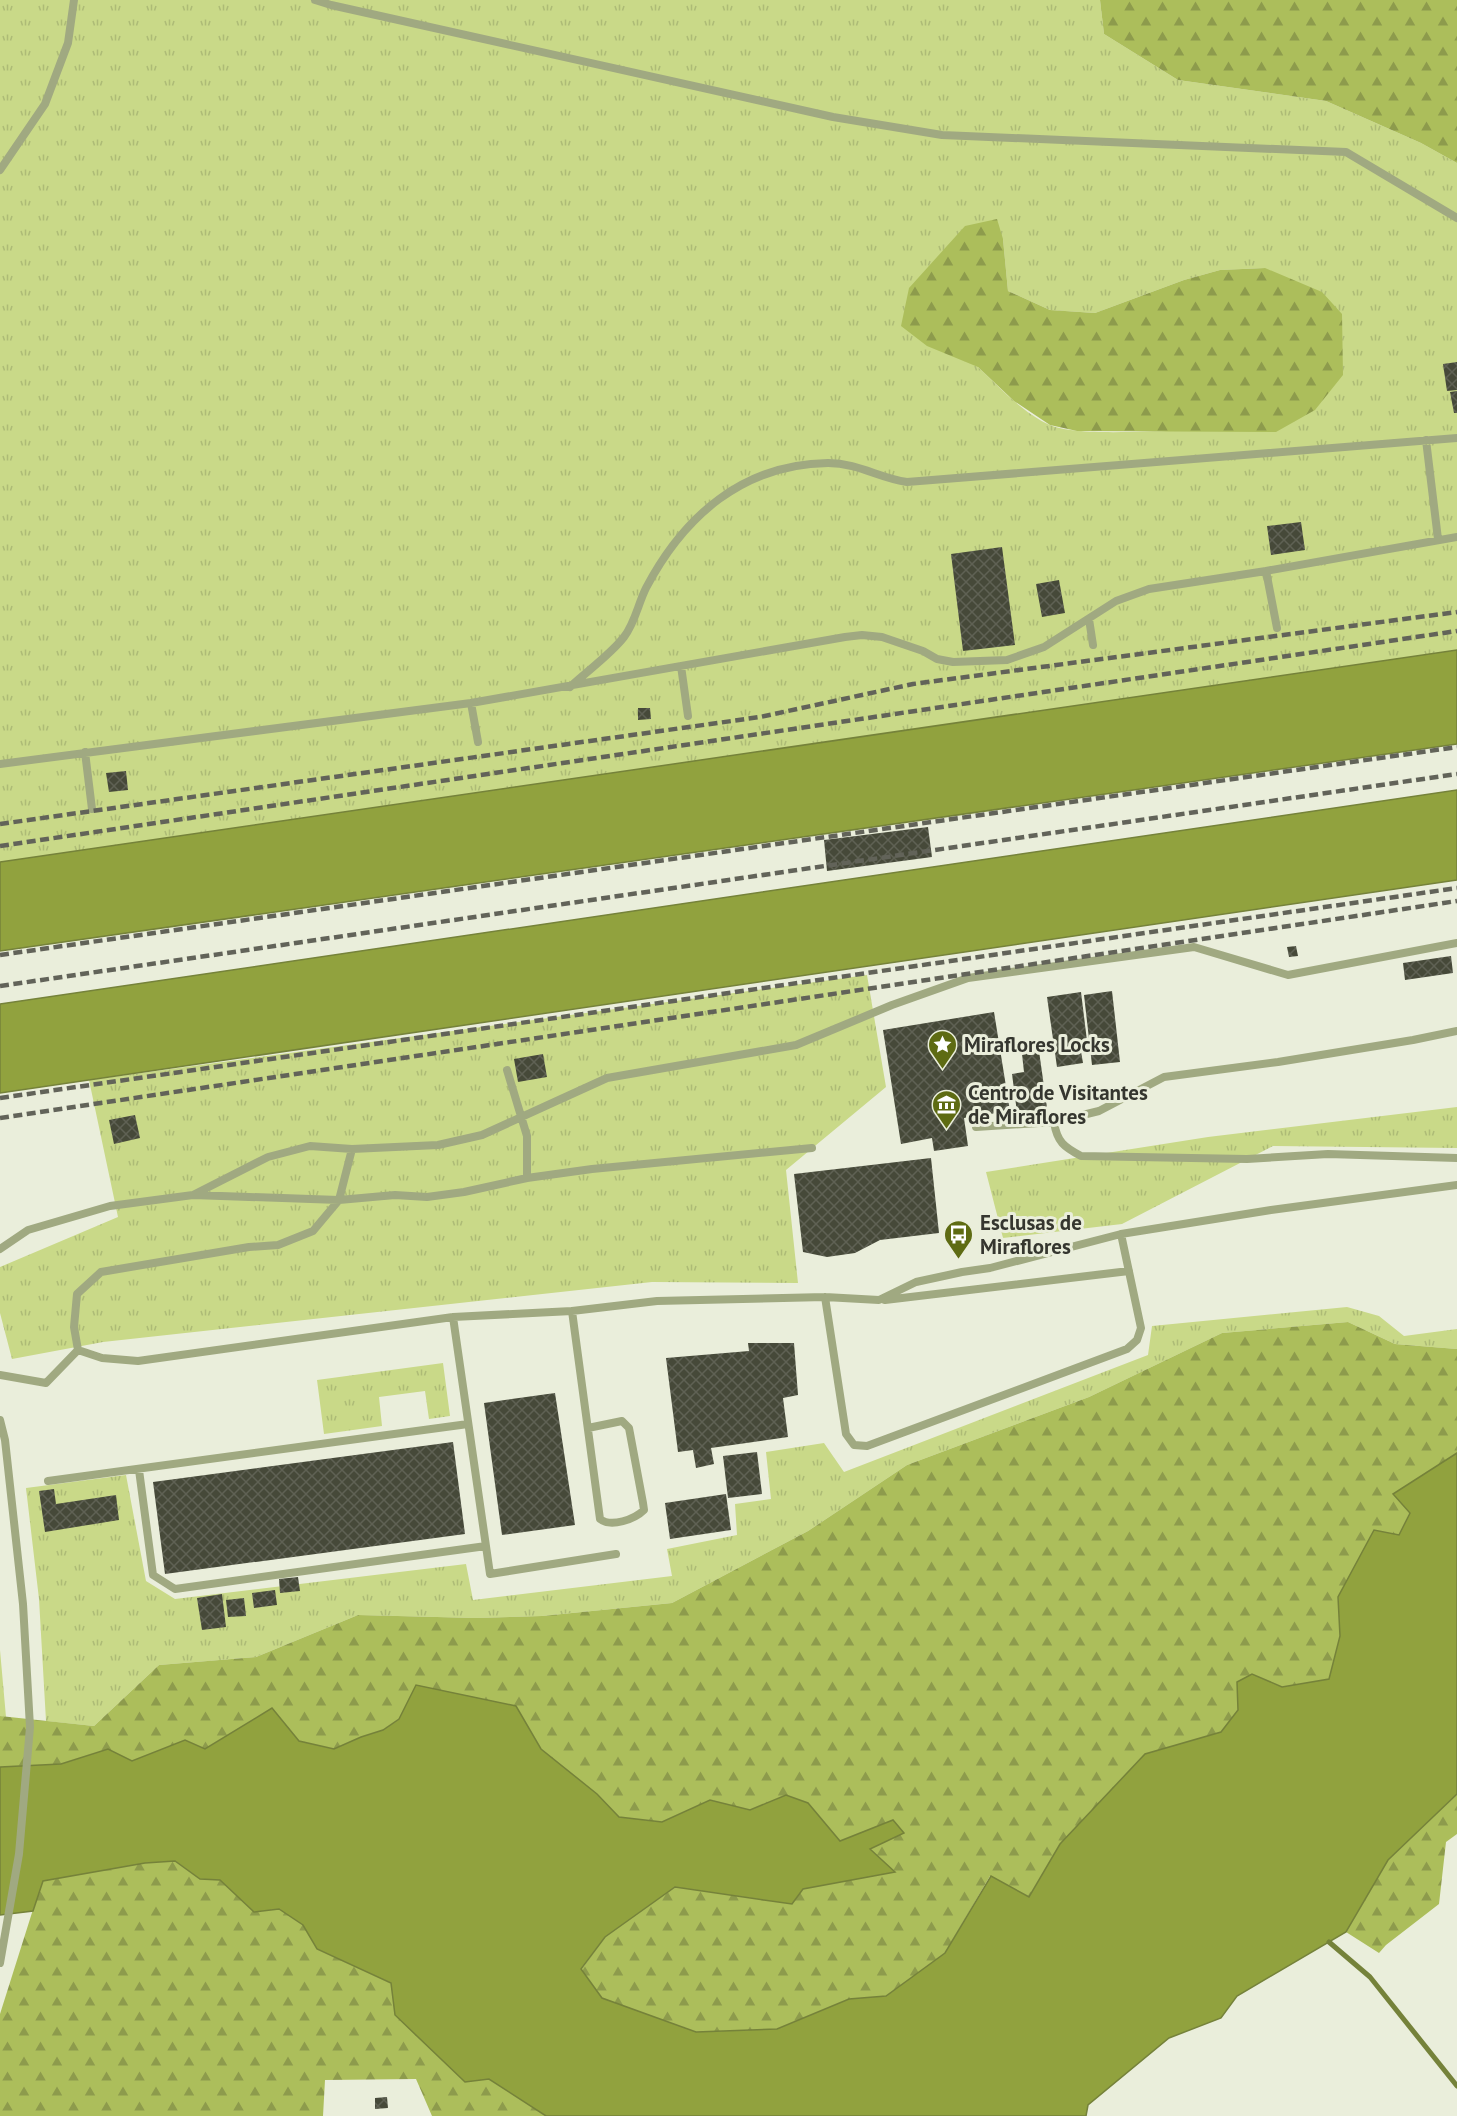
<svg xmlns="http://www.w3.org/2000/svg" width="1457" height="2116" viewBox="0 0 1457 2116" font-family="'PT Sans',sans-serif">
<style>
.grass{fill:url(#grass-tufts);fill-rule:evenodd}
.forest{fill:url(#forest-firs)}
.water{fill:#91a23e;stroke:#75823a;stroke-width:1.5}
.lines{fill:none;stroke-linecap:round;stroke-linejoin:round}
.stream{stroke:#75823a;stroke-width:5}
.building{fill:url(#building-cross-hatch)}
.service{stroke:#a0a981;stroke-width:8}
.rail{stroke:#626359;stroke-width:4.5;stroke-dasharray:9 4.5;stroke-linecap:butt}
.labels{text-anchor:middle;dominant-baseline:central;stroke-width:6;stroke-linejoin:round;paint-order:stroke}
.poi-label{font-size:21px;font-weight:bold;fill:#35362f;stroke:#eaeedb;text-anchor:start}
</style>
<defs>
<pattern id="grass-tufts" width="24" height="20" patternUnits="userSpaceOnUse" patternTransform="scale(1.5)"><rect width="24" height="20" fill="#c9d988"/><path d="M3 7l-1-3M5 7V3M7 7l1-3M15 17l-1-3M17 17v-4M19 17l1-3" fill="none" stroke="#adbb76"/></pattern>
<pattern id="forest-firs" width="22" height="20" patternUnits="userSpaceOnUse" patternTransform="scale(1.5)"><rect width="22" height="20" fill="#acbe5b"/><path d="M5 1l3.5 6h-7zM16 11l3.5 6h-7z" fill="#8d9b4c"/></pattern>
<pattern id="building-cross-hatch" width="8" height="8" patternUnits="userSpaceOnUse" patternTransform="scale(1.5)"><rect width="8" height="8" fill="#464939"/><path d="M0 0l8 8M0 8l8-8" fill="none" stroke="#5f6154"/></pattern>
</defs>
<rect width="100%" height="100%" fill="#eaeedb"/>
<!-- grass -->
<path class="grass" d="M0,0H1100L1104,34L1178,80L1326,101L1421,143L1457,163V650L0,862ZM1003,239L1008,291L1050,310L1095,313L1184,280L1220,270L1265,268L1173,431C1144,431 1074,436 1050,425C1023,413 999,387 978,367Z
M867,975L886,1087L786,1170L798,1283L652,1282L103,1342L12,1359L0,1313V1267L118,1217L89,1080Z
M1457,1107V1148L1273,1146L1122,1224L1003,1238L986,1172L1208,1137Z
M1347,1307L1379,1316L1404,1336L1457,1329V1349L1395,1344L1348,1322L1222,1333L1089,1397L907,1465L808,1531L672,1603L542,1616L476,1618L358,1615L256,1657L159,1665L94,1726L46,1721L39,1599L26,1488L126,1475L146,1581L175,1599L466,1564L473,1600L672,1576L667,1549L737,1535L735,1504L771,1499L766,1452L824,1443L844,1472L1148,1355L1152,1326Z
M443,1363L450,1416L429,1419L425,1391L379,1397L382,1426L324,1434L317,1380Z
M0,1650L6,1717L0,1716Z"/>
<!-- forest -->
<path class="forest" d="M1100,0H1457V163L1421,143L1326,101L1178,80L1104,34Z
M997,219L1003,239L1008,291L1050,310L1095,313L1184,280L1220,270L1265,268L1322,292L1342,314L1343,375L1315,410L1276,432L1077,431L1050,425L1014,401L978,367L927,346L901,326L909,288L965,226Z
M1348,1322L1395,1344L1457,1349V1453L1394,1494L1410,1512L1399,1535L1338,1597L1340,1636L1329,1679L1282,1687L1252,1674L1238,1710L1221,1732L1145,1754L1060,1844L1029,1897L990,1876L945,1953L886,1996L849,1999L777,2029L696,2032L642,2024L602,1998L581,1970L605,1937L675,1887L792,1904L803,1889L894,1872L869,1848L903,1832L893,1820L840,1841L808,1803L786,1795L750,1810L710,1800L662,1822L619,1817L596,1794L541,1749L516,1706L399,1719L383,1730L361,1737L334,1749L299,1741L272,1708L205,1749L185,1740L132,1762L108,1749L61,1764L0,1767V1716L94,1726L159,1665L256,1657L358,1615L476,1618L542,1616L672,1603L808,1531L907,1465L1089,1397L1222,1333Z
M1457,1794V1834L1446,1842L1439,1904L1386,1945L1379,1953L1346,1932L1388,1860Z
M175,1861L200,1879L220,1880L254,1912L279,1909L303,1925L317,1949L391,1983L489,2078L546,2116H432L416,2079L325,2080L323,2116H0V2014L42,1881L145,1863Z"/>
<!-- water -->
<path class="water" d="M1457,650V744L0,951V862Z
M1457,790V880L0,1093V1004Z
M1457,1453V1794L1388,1860L1346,1932L1237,1996L1221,2018L1169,2038L1088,2105L1086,2116H546L489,2079L465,2082L395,2015L391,1983L317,1949L303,1925L279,1909L254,1912L220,1880L200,1879L175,1861L145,1863L43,1881L33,1911L0,1915V1767L61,1764L108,1749L132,1761L185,1740L205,1749L272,1708L299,1741L334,1749L361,1737L383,1730L399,1719L416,1685L516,1706L541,1749L597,1794L619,1817L662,1822L710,1800L750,1810L786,1795L808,1803L840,1841L893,1820L904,1833L870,1849L895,1872L803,1889L792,1904L675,1887L605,1937L581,1969L602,1998L696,2032L777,2029L849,1999L886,1996L945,1953L991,1876L1029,1897L1060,1844L1145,1754L1221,1732L1238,1710L1237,1682L1252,1674L1282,1687L1329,1679L1340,1636L1338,1597L1374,1530L1399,1535L1410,1513L1393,1494Z"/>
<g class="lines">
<!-- stream -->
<path class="stream" d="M1329,1942L1370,1977L1457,2086"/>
</g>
<!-- building -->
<path class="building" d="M1457,362V390L1447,391L1443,364Z
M1457,391V413H1454L1450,392Z
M1301,522L1305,550L1271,555L1267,526Z
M1002,547L1015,645L963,651L951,554Z
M1059,580L1065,613L1042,617L1036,584Z
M638,708H650L651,719L638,720Z
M126,771L128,790L109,792L106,773Z
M928,827L932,857L827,871L824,840Z
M1296,946L1298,956L1289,957L1287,947Z
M1451,956L1453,973L1405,980L1403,963Z
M1112,991L1120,1062L1092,1065L1084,995Z
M1081,992L1088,1049L1081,1051L1083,1063L1057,1067L1047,997Z
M994,1012L1010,1111L964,1118L968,1146L934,1151L932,1138L901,1144L883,1030Z
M1039,1051L1048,1115L1018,1120L1012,1074L1024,1072L1022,1054Z
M543,1054L547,1077L518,1082L514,1059Z
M135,1115L140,1138L114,1144L109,1120Z
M931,1158L939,1233L880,1240L855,1253L827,1257L803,1252L794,1174Z
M748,1343H794L798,1395L783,1398L788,1437L711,1448L714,1464L696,1468L693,1450L678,1452L666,1358L749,1351Z
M555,1393L575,1525L502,1535L484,1403Z
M453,1442L465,1534L165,1574L153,1482Z
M757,1452L762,1494L728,1498L723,1456Z
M54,1489L56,1504L116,1495L119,1520L45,1532L39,1491Z
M726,1494L731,1530L670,1539L665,1503Z
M298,1577L300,1591L280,1593L279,1579Z
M275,1590L277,1605L254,1608L252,1593Z
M222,1594L226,1627L202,1630L197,1598Z
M244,1598L246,1616L228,1617L226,1600Z
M387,2097L388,2108L375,2109V2098Z"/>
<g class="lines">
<!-- service -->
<path class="service" d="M315,0L331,5L833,117L942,135L1346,152L1457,218
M0,170L45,104L68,43L74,0
M1426,440L1438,539
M1266,571L1277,628
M1089,619L1093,645
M681,666L688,716
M570,687C586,672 611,654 624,637C635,623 638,604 646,588C684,516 743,464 828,463C858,463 879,478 907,482L1457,438
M471,703L478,742
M85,752L92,809
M0,764L471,703L845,637L862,635L882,637L923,651L937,659L953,662L1007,660L1044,647L1116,601L1149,589L1266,571L1457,537
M507,1070L527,1136V1178
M1054,1122C1057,1142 1064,1147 1081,1156L1247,1159L1328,1154L1457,1158
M976,1127L1054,1122L1099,1111L1164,1077L1278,1062L1413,1040L1457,1031
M193,1195L268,1157L310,1146L352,1149L438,1145L482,1135L607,1078L796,1045L892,1005L968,978L1194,947L1288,975L1457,943
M0,1249L28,1230L110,1206L193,1195L339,1200L395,1195L427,1197L464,1192L527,1178L592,1169L812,1148
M825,1297L846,1434L854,1445L867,1446L1127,1349L1137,1340L1141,1328L1121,1234
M885,1300L1129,1271
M572,1311L600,1519C611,1528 635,1519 644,1510L643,1503L629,1428L622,1421L588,1428
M453,1317L490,1574L616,1554
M78,1350L74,1327L77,1294L101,1272L249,1247L278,1245L313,1231L339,1200L352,1149
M0,1375L46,1383L78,1350L102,1358L138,1361L453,1317L572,1311L657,1301L825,1297L879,1300L916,1282L962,1272L990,1268L1121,1234L1271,1210L1457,1185
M0,1420L5,1440L23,1604L30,1727L19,1854L0,1963
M139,1470L153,1575L175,1589L486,1546
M48,1481L468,1424"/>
<!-- rail -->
<path class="rail" d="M0,824L760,717L913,684L1457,612
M0,846L1457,631
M0,955L1457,747
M0,986L1457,774
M0,1098L1457,888
M0,1118L1457,901"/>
</g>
<!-- icons -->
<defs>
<symbol id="sight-pin" viewBox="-11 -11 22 30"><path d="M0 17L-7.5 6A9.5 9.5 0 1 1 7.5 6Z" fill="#5e6b13" stroke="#eaeedb"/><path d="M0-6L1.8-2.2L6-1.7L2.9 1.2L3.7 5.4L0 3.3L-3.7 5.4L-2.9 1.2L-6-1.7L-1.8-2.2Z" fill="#fff"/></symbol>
<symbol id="museum-pin" viewBox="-11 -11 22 30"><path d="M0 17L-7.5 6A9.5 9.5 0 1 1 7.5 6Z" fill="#5e6b13" stroke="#eaeedb"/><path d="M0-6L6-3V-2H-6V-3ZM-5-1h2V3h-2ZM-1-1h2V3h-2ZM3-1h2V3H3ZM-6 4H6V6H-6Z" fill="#fff"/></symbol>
<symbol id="bus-pin" viewBox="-11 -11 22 30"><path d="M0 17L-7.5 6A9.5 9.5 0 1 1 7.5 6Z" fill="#5e6b13" stroke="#eaeedb"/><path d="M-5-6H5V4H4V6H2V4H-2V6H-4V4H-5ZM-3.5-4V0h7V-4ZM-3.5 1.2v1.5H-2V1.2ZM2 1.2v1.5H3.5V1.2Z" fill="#fff"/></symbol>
</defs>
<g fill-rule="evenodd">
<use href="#sight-pin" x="926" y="1028" width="33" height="45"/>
<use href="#museum-pin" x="930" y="1088" width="33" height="45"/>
<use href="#bus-pin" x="942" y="1218" width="33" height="45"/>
</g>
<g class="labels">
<!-- poi labels -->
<g class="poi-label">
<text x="964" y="1044">Miraflores Locks</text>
<text x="968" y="1092">Centro de Visitantes<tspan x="968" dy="24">de Miraflores</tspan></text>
<text x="980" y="1222">Esclusas de<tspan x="980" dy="24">Miraflores</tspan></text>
</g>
</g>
</svg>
